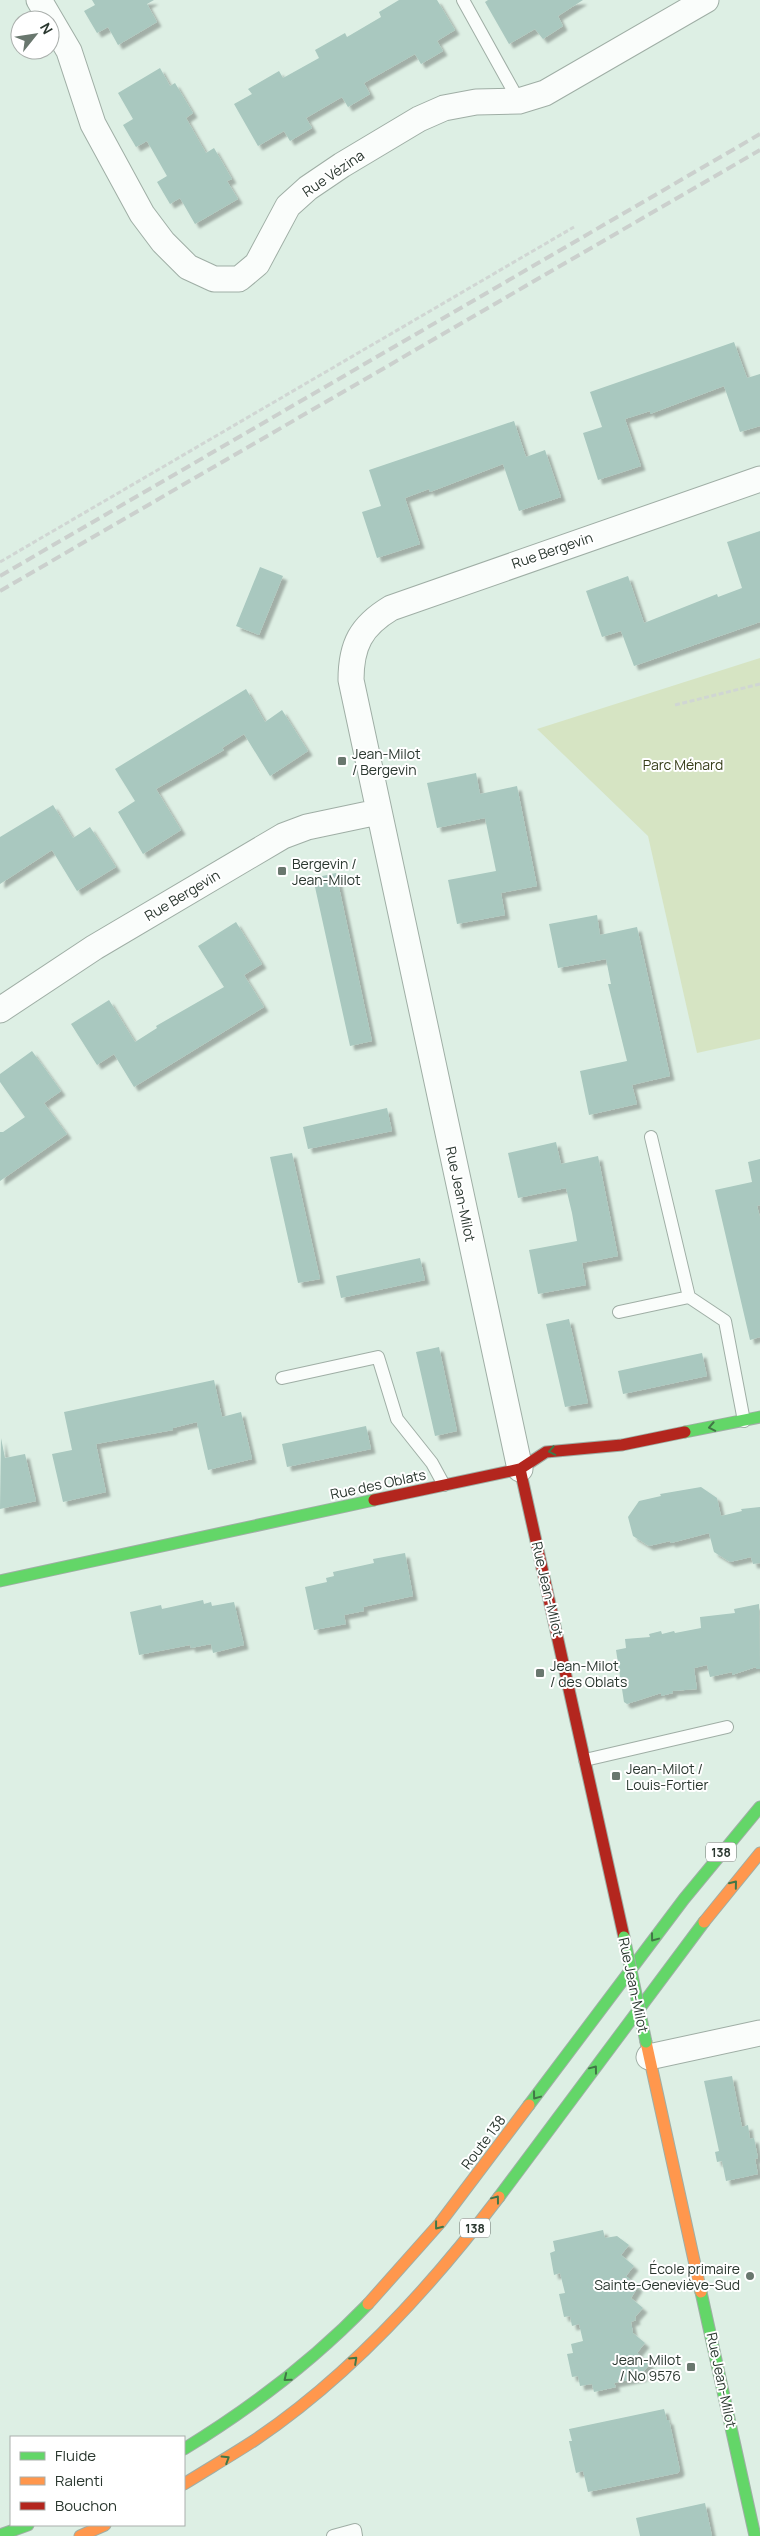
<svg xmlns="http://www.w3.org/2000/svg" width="760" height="2536" viewBox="0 0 760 2536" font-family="Manrope,sans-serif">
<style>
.green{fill:#d6e4c3}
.building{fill:#a9c8bf;filter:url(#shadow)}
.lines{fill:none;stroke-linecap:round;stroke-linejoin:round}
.lane-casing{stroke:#9faea5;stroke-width:14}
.street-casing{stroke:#9faea5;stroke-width:27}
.fast-casing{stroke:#9faea5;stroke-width:13}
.slow-casing{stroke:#9faea5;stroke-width:13}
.jam-casing{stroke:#9faea5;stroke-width:13}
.path{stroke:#d0d6d3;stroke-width:3;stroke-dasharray:5 2.5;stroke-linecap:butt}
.lane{stroke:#fafdfb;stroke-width:12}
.street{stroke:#fafdfb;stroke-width:25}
.fast{stroke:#63d668;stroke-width:11}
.slow{stroke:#ff974d;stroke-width:11}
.jam{stroke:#b3261e;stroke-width:11}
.rail{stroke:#cbd0cd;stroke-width:4;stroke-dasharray:10 5;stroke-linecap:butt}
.fast-bridge-casing{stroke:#9faea5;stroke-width:13;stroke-linecap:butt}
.fast-bridge{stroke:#63d668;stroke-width:11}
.oneway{stroke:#417746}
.poi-dot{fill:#69776e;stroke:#fff;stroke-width:2}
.labels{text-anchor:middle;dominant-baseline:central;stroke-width:4;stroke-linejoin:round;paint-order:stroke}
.shield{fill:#fff;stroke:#6a736d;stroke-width:1}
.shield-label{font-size:12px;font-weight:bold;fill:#2a372f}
.street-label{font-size:14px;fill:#2a372f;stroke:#fff}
.poi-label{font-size:14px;fill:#2a372f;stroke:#fff;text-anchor:start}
.park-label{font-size:14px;fill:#363d18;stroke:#fff}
</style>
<defs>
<filter id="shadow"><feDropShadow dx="4.5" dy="4.5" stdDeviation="1" flood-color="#0004"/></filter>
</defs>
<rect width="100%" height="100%" fill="#ddefe4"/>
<!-- green -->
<path class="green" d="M760,658V1039L697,1053L648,836L537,729Z"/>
<!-- building -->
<path class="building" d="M92,0H154L147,4L157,22L118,45L108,27L97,33L84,11L95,5Z
M399,0H437L455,30L437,41L443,51L421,64L415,54L364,83L370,94L348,107L342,97L306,118L312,128L290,141L284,131L258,146L234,104L252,94L248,89L279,71L283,78L319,58L315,50L345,33L347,37L381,17L379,12Z
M488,0H583L558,16L563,26L543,39L535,29L509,44L485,2Z
M160,68L170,86L175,83L193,113L186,118L206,153L214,148L232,179L227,181L238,199L195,224L180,198L170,204L157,182L167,176L147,141L136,147L123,125L133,119L118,93Z
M734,342L747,378L760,374V426L740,432L724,386L650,414V411L625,419L641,466L598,480L583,433L602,427L590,392Z
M514,421L526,457L545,450L561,497L519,511L503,464L430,492L429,489L405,498L420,544L377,558L362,512L381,506L369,470Z
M760,531V622L634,666L621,631L602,637L586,591L628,576L644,623L717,594L718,597L742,588L727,542Z
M260,567L283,576L259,635L236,626Z
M246,689L265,722L282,710L308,751L270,776L244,734L222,748L224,750L156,789L181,830L143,854L118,812L135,801L115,769Z
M476,773L480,794L517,786L537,886L501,893L505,915L457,924L448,880L496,871L485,818L437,828L427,783Z
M53,805L73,838L90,827L116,867L77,891L52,850L0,884V837Z
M336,873L372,1041L350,1046L313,878Z
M597,915L600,935L637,927L670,1076L632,1085L637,1104L589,1115L580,1071L627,1061L608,984H611L606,959L558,968L549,924Z
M236,922L262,964L244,975L264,1007L134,1087L114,1054L97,1065L71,1024L109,1000L135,1042L157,1028L156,1026L224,987L198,946Z
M32,1051L61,1091L44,1103L67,1134L0,1181V1132H3L25,1117L0,1082V1074Z
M387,1108L392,1131L308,1149L303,1127Z
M556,1142L561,1164L598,1156L618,1256L582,1263L586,1285L538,1294L529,1250L577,1241L572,1213L566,1188L518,1198L508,1153Z
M292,1153L320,1279L298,1283L270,1157Z
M760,1159V1205L757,1206L760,1217V1337L750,1340L715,1190L752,1182L748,1162Z
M420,1258L425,1280L341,1298L336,1276Z
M569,1319L588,1403L565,1407L546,1324Z
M439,1347L457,1431L435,1436L416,1352Z
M702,1353L707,1376L623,1394L618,1371Z
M214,1380L222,1417L241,1412L252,1459L208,1470L197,1422L173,1428V1430L96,1444L106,1492L63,1502L52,1454L72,1450L64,1412Z
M366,1426L371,1449L287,1467L282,1444Z
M1,1438L5,1458L25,1454L36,1501L0,1509Z
M701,1487L717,1498L721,1516L742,1511L741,1509L760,1507V1563L753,1564L751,1557L730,1562L714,1552L709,1533L671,1543L670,1541L649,1546L633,1536L628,1517L639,1501L661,1496L660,1494Z
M405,1553L413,1596L363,1607L364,1611L344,1615L346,1624L314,1630L305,1587L327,1582L326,1578L334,1576L333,1572L374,1563L373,1559Z
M203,1600L204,1604L211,1602L212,1606L234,1602L244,1645L213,1653L211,1644L191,1648L190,1645L139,1655L130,1612L161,1605L162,1609Z
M759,1604L760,1669H756V1667L732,1675V1672L710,1677L707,1665L694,1668L697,1689L672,1691L673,1693L661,1696V1693L627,1704L624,1702L616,1650L626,1648L625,1639L650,1637L649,1634L661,1631L662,1634L674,1631L675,1633L701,1628L700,1617L735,1613L734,1609Z
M732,2076L742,2127L748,2125L750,2139L754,2138L758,2158L755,2159L758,2174L726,2181L722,2161L717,2162L715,2152L719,2151L704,2081Z
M603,2230L605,2238L617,2236L629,2245L621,2255L634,2266L626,2276L638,2287L631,2298L643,2308L635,2317L636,2320L631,2322L633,2333L645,2343L637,2353L650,2364L642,2373L643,2377L614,2383L616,2387L594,2392L592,2384L580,2386L578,2376L572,2377L567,2354L573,2353L571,2344L583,2341L579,2324L572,2326L570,2316L564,2317L559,2294L565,2293L560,2273L554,2275L550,2253L555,2251L553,2241Z
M664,2409L667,2420H669L680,2470L678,2473L588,2492L583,2471L576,2473L569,2441H572L569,2429Z
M705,2503L712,2536H640L636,2518Z"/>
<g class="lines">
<defs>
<path id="lane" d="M463,0L519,101
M651,1137L689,1297
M619,1312L689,1297L725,1321L744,1421
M282,1378L378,1357L397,1419L432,1463L444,1485
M585,1760L727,1727
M333,2536L355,2530L356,2536"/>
<path id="street" d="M39,0L69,51L93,124L142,214L163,242L188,267L214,279H239L257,264L288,206L308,188L342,165L419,119L444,108L476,102L519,101L545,93L706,0
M0,1010L95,947L283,836L307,827L378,812
M520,1469L351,680C351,645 361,626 391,608L760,479
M649,2057L760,2033"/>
<path id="fast" d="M685,1432L760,1417
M0,1581L374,1500
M529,2105L684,1899L760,1807
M499,2197L704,1922
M701,2292L755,2536
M184,2449C251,2408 313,2361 368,2304
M0,2535L28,2525"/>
<path id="slow" d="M704,1922L760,1853
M646,2042L701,2292
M368,2304L440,2223L529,2105
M184,2484C208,2469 232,2455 255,2440C350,2376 430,2288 499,2197
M80,2536L105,2525"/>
<path id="jam" d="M520,1469L624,1937
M374,1500L520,1469L546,1452L622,1445L685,1432"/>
</defs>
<!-- lane casing -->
<use href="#lane" class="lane-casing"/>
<!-- street casing -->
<use href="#street" class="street-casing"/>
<!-- fast casing -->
<use href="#fast" class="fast-casing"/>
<!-- slow casing -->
<use href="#slow" class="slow-casing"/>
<!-- jam casing -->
<use href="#jam" class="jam-casing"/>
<!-- path -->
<path class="path" d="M0,562L574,227
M675,705L760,684"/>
<!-- lane -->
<use href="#lane" class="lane"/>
<!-- street -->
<use href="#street" class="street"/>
<!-- fast -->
<use href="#fast" class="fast"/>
<!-- slow -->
<use href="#slow" class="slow"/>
<!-- jam -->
<use href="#jam" class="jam"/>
<!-- rail -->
<path class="rail" d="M0,576L760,134
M0,591L760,150"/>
<defs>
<path id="fast-bridge" d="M624,1937L646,2042"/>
</defs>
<!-- fast-bridge casing -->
<use href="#fast-bridge" class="fast-bridge-casing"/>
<!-- fast-bridge -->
<use href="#fast-bridge" class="fast-bridge"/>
</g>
<!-- one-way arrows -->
<defs><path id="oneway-chevron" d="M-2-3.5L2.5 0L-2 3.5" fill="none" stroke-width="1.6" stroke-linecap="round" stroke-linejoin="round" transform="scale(1.25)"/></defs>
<g class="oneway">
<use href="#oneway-chevron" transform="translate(712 1427) rotate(169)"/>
<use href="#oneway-chevron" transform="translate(552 1451) rotate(169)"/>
<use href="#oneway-chevron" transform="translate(734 1884) rotate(-51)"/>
<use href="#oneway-chevron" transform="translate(654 1938) rotate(127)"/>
<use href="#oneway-chevron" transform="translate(594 2069) rotate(-53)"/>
<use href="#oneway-chevron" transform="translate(536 2096) rotate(127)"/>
<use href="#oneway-chevron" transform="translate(496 2199) rotate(-53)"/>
<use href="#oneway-chevron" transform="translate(438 2226) rotate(128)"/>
<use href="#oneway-chevron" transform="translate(354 2360) rotate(-43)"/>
<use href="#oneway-chevron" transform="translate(287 2378) rotate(141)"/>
<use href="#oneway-chevron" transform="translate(226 2459) rotate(-32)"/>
</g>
<!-- markers -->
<g class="poi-dot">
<rect x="337" y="756" width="10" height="10" rx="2.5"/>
<rect x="277" y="866" width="10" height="10" rx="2.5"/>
<rect x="535" y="1668" width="10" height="10" rx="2.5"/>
<rect x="611" y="1771" width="10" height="10" rx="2.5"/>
<circle cx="750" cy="2276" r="5"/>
<rect x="686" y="2362" width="10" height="10" rx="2.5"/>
</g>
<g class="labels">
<!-- shield labels -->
<g class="shield">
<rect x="706" y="1842.5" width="30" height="19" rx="4"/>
<rect x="460" y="2218.5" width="30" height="19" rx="4"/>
</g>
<g class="shield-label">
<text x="721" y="1852">138</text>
<text x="475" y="2228">138</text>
</g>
<!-- street labels -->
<g class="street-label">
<text transform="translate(333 173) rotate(-34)">Rue Vézina</text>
<text transform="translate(552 550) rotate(-19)">Rue Bergevin</text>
<text transform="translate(182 895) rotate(-31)">Rue Bergevin</text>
<text transform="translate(461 1194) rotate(78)">Rue Jean-Milot</text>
<text transform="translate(378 1484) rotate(-12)">Rue des Oblats</text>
<text transform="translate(548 1589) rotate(77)">Rue Jean-Milot</text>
<text transform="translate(634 1985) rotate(78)">Rue Jean-Milot</text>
<text transform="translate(483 2142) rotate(-53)">Route 138</text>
<text transform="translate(722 2380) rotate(78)">Rue Jean-Milot</text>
</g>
<!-- poi labels -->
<g class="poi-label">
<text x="352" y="753">Jean-Milot<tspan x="352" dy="16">/ Bergevin</tspan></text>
<text x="292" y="863">Bergevin /<tspan x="292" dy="16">Jean-Milot</tspan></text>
<text x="550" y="1665">Jean-Milot<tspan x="550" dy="16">/ des Oblats</tspan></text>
<text x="626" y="1768">Jean-Milot /<tspan x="626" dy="16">Louis-Fortier</tspan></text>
<text x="740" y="2268" text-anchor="end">École primaire<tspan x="740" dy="16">Sainte-Geneviève-Sud</tspan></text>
<text x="681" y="2359" text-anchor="end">Jean-Milot<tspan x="681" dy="16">/ No 9576</tspan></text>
</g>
<!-- park labels -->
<g class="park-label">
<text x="683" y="764">Parc Ménard</text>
</g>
</g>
<!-- legend -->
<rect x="10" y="2436" width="175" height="90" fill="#ffffff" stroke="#aaafac"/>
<rect x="20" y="2452" width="25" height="8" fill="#63d668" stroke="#aaafac"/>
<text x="55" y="2461" font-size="15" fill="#2a372f">Fluide</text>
<rect x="20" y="2477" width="25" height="8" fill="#ff974d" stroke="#aaafac"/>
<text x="55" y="2486" font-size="15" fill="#2a372f">Ralenti</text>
<rect x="20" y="2502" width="25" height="8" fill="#b3261e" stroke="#aaafac"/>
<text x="55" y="2511" font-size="15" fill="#2a372f">Bouchon</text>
<!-- north arrow -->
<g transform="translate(35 35) rotate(60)"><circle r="24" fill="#ffffff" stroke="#aaafac"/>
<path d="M0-4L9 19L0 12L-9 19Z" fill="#69776e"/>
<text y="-8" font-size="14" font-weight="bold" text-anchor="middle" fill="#2a372f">N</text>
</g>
</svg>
